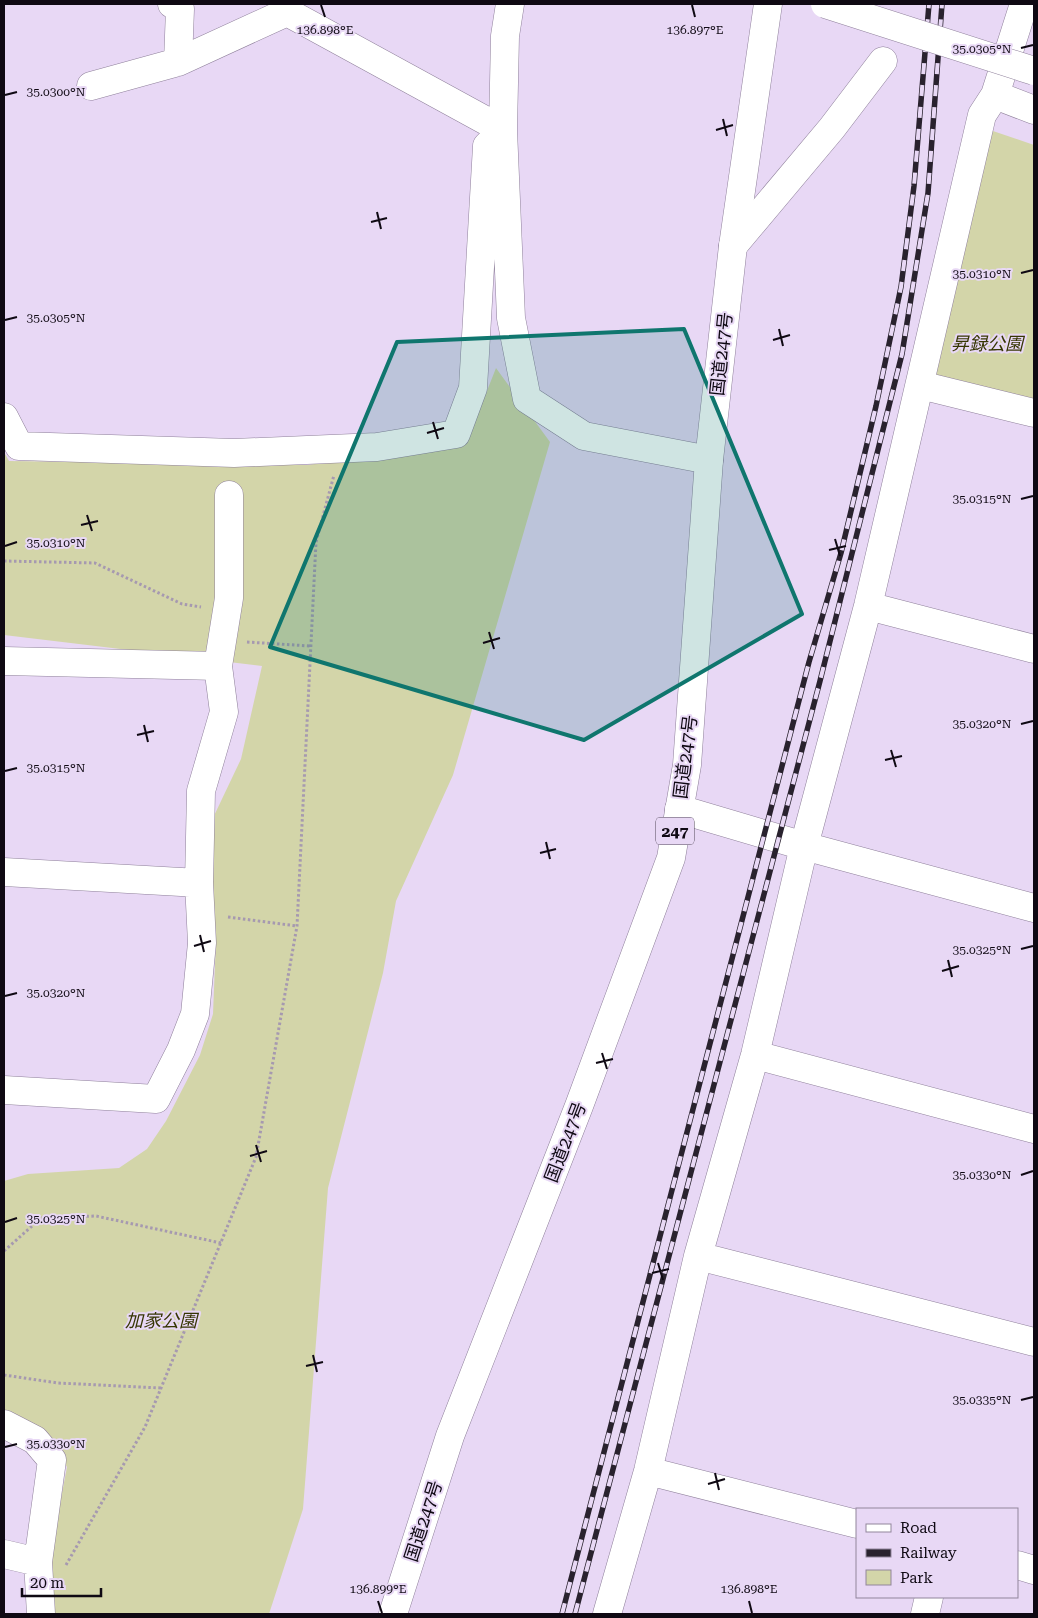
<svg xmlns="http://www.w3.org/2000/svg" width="1038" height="1618" viewBox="0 0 1038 1618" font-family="'Roboto Serif','Noto Sans JP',serif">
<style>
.green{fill:#d3d5a9}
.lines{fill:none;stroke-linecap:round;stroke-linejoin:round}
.minor-casing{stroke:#8f809b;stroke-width:29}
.highway-casing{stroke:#8f809b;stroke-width:29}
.path{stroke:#a699b0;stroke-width:3;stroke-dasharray:2.5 2.5;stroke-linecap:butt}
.minor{stroke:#fff;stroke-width:28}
.highway{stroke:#fff;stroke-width:28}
.rail-casing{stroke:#29222e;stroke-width:5.5}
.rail{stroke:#e8d8f5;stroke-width:4;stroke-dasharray:11;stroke-linecap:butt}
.minor-bridge-casing{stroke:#8f809b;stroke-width:29;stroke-linecap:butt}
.minor-bridge{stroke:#fff;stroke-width:28}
.marked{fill:#0f766e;fill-opacity:0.2;stroke:#0f766e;stroke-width:4;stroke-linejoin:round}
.ticks{fill:none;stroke:#0f0913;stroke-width:2}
.labels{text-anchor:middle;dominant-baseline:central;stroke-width:4;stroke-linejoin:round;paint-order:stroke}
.shield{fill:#e8d8f5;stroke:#504757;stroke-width:1}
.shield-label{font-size:16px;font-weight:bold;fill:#0f0913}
.park-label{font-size:18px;font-style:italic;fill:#363603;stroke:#e8d8f5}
.street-label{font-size:18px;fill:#0f0913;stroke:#e8d8f5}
.ticks-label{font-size:12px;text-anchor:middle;fill:#0f0913;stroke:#e8d8f5;stroke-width:4;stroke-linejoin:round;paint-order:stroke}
</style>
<rect width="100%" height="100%" fill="#e8d8f5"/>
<!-- green -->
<path class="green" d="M990,130L1034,145V404L931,377Z
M496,368L550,442L453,775L396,901L383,973L328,1188L303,1509L269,1614H53L49,1560L67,1467L47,1432L4,1411V1181L28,1174L119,1168L147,1149L166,1121L200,1055L213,1014L216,939L206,860L212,820L241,759L262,666L4,635V452L9,461L307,465L466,444Z"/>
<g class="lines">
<defs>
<path id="minor" d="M510,4L505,36L503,130L511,318L527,399L584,436L709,460
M91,86L178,62
M995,95L1034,110
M733,246L832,128L883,61
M920,385L1034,413
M4,417L19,446L234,453L377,447L456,434L473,388L487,146L503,130L287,12L178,62L180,9L172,4
M868,606L1034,649
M4,661L218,666
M679,809L804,846L1034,908
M4,872L199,883
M755,1055L1034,1129
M4,1090L156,1099L181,1050L195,1014L202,943L199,883L201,791L224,712L218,666L229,598V495
M698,1256L1034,1342
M4,1424L35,1440L52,1460L38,1562L41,1614
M648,1471L857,1524
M4,1554L38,1562
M1017,1565L1034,1570
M607,1614L648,1471L698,1256L755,1055L804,846L868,606L982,115L995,95L1024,4
M925,1614L929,1597"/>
<path id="highway" d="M393,1614L450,1436L579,1106L671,858L687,765L709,460L733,246L768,4"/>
</defs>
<!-- minor casing -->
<use href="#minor" class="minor-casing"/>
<!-- highway casing -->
<use href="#highway" class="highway-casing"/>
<!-- path -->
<path class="path" d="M4,561L95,563L182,604L201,607
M247,642L310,646
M228,917L297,926
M4,1251L41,1218L96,1216L221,1243
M4,1375L58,1383L161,1388
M66,1565L145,1427L256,1157L297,926L316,542L334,475"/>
<!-- minor -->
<use href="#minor" class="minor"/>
<!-- highway -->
<use href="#highway" class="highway"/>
<defs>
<path id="rail" d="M562,1614L809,662L841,553L876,406L901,287L914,186L929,4
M575,1614L820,681L902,354L928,193L942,4"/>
</defs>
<!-- rail casing -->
<use href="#rail" class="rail-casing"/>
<!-- rail -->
<use href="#rail" class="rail"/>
<defs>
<path id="minor-bridge" d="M825,4L1034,71"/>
</defs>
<!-- minor-bridge casing -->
<use href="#minor-bridge" class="minor-bridge-casing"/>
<!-- minor-bridge -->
<use href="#minor-bridge" class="minor-bridge"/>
</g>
<!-- marked area -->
<path class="marked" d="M684,329L802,614L584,740L270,647L397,342Z"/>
<!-- ticks -->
<path class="ticks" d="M321,5L325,17M692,5L695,17M1021,48L1033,45M5,95L17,92M723,119L727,136M716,130L733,125M377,212L381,229M371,222L387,218M1021,273L1033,270M5,320L17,317M779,329L783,346M773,340L790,335M433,422L438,439M427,433L444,428M1021,499L1033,496M87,515L92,531M81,525L98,521M835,539L840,556M5,546L17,542M829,550L846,546M489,632L494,649M483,643L500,638M1021,724L1033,721M144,725L148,742M137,735L154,731M891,750L896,767M885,760L902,756M5,771L17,768M546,842L550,859M540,853L556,849M200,935L204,952M194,946L211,941M1021,949L1033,946M948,960L952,977M942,971L959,966M5,996L17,993M602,1053L607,1069M596,1063L613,1059M256,1145L261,1162M250,1156L267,1151M1021,1175L1033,1171M5,1222L17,1218M658,1263L663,1280M652,1273L669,1269M313,1355L317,1372M306,1366L323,1362M1021,1400L1033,1397M5,1447L17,1444M715,1473L719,1490M708,1484L725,1479M378,1601L382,1613M749,1601L752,1613"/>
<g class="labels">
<!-- shield labels -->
<rect class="shield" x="656" y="817.5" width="38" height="27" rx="4"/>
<g class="shield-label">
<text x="675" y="831">247</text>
</g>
<!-- park labels -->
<g class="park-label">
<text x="987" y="343">昇録公園</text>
<text x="161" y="1320">加家公園</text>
</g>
<!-- street labels -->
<g class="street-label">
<text transform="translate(721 354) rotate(-84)">国道247号</text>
<text transform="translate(685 757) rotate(-83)">国道247号</text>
<text transform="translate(565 1142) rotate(-69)">国道247号</text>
<text transform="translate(423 1521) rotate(-72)">国道247号</text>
</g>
</g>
<g class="ticks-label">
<text x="325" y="34">136.898°E</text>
<text x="695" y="34">136.897°E</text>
<text x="982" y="53">35.0305°N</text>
<text x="56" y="96">35.0300°N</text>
<text x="982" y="278">35.0310°N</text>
<text x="56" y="322">35.0305°N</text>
<text x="982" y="503">35.0315°N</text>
<text x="56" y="547">35.0310°N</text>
<text x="982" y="728">35.0320°N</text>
<text x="56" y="772">35.0315°N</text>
<text x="982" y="954">35.0325°N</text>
<text x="56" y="997">35.0320°N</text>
<text x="982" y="1179">35.0330°N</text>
<text x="56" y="1223">35.0325°N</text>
<text x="982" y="1404">35.0335°N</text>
<text x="56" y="1448">35.0330°N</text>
<text x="378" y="1593">136.899°E</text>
<text x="749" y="1593">136.898°E</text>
</g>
<!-- border -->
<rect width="1038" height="1618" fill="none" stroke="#0f0913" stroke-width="10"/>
<!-- legend -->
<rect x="856" y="1508" width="162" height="90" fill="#e8d8f5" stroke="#91859b"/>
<rect x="866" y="1524" width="25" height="8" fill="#ffffff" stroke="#91859b"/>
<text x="900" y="1533" font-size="15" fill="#0f0913">Road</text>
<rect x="866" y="1549" width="25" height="8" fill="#29222e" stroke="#91859b"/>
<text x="900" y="1558" font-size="15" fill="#0f0913">Railway</text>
<rect x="866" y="1570" width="25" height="15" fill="#d3d5a9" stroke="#91859b"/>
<text x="900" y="1583" font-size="15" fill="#0f0913">Park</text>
<!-- scale -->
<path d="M22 1588v8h79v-8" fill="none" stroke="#0f0913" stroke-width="2.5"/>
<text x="30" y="1588" font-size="15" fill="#0f0913" stroke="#e8d8f5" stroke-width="4" paint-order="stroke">20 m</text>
</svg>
